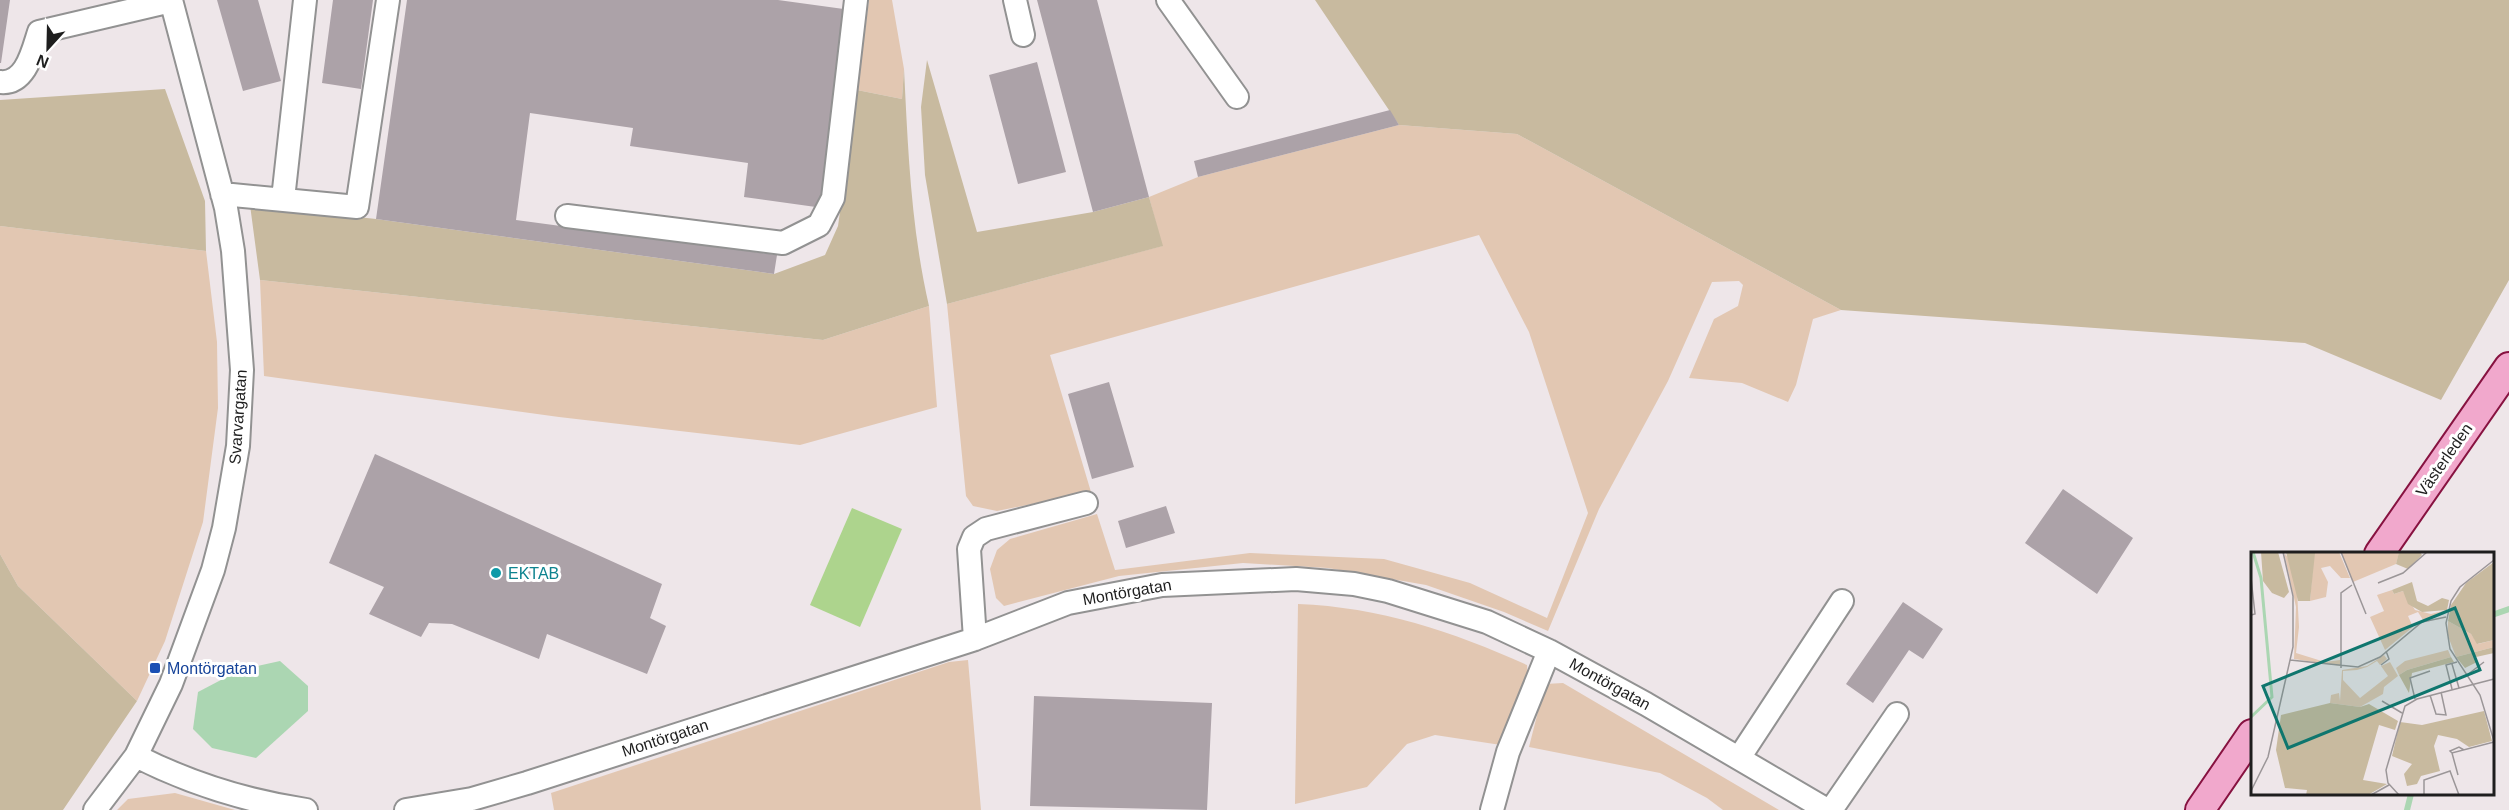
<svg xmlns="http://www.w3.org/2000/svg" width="2509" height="810" viewBox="0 0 2509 810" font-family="Arial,sans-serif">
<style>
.grass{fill:#e2c7b2}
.forest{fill:#c8ba9f}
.pitch{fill:#add48d}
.water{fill:#abd6b2}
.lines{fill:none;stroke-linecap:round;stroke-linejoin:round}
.stream{stroke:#abd6b2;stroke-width:6}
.building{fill:#aca2a8}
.minor-casing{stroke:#929292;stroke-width:26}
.major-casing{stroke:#871240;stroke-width:32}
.minor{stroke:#fff;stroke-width:22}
.major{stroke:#f1a8cc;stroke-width:28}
.culture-dot{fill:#0f9aa8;stroke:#fff;stroke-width:2}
.transit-dot{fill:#1a4fb4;stroke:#fff;stroke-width:2}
.labels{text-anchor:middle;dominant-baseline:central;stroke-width:6;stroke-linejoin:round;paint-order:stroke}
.street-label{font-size:16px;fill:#1e1e1e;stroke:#fff}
.culture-label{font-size:16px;fill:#0d838f;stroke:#fff;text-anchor:start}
.transit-label{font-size:16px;fill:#164399;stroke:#fff;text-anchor:start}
.inset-river{fill:none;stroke:#abd6b2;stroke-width:3}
.inset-road{fill:none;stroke:#9b9698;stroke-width:1.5}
.view{fill:#0f766e;fill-opacity:0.15;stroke:#0f766e;stroke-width:3}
.inset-edge{fill:none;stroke:#1e1e1e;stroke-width:3}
</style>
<rect width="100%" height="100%" fill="#eee6e9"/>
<!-- grass -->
<path class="grass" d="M869,0H892L904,69L902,99L857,90Z
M1399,125L1517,134L1841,310L1813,319L1796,385L1788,402L1742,383L1689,378L1714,319L1738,306L1743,285L1739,281L1712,282L1668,381L1599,509L1548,631L1504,612L1426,585L1328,568L1243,563L1119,576L1004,606L996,598L990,569L997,550L1010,539L1097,514L1115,570L1250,553L1384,559L1470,583L1547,618L1588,513L1529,332L1479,235L1050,355L1091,492L997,511L973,506L966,496L947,304L1162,246L1149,197L1198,177Z
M0,226L206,251L217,342L218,408L203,522L165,641L137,701L18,586L0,554Z
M260,280L823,340L929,306L937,407L800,445L559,417L264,376Z
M1298,604C1379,607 1454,632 1527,665L1528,679L1501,745L1435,735L1407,744L1367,787L1295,804Z
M968,660L981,810H554L551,793L949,662Z
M1563,683L1779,810H1723L1707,798L1660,773L1529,747L1545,684Z
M175,793L235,810H117L128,799Z"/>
<!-- forest -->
<path class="forest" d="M1315,0H2509V280L2441,400L2305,343L1841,310L1517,134L1399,125Z
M927,60L977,232L1093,212L1149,197L1163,246L947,304L925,175L921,107Z
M904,69C908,149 911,228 929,306L823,340L260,280L250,205L376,219L774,274L825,255L838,226L857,90L902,99Z
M165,89L205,201L206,251L0,226V100Z
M0,554L18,586L137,701L63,810H0Z"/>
<!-- pitch -->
<path class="pitch" d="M852,508L902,529L860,627L810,605Z"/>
<!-- water -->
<path class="water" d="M280,661L308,686V711L256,758L212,748L193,729L198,692L240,670Z"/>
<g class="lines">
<!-- stream -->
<path class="stream" d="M2492,615L2509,609
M2407,810L2411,794"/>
</g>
<!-- building -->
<path class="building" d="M0,0H10L1,63H0Z
M217,0H258L281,81L243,91Z
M333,0H373L361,89L322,83Z
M407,0H778L851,10L823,208L744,197L748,163L630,146L633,128L530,113L516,220L777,255L774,274L376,219Z
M1037,0H1097L1149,197L1093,212Z
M1037,62L1066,172L1018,184L989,75Z
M1390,110L1399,125L1198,177L1194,161Z
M1109,382L1134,467L1092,479L1068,394Z
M375,454L662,584L650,618L666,626L647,674L547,634L539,659L452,624L429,623L421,637L369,614L384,587L329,563Z
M2063,489L2133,538L2097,594L2025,543Z
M1166,506L1175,533L1126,548L1118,521Z
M1903,602L1943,629L1923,659L1909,650L1873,703L1846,684Z
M1034,696L1212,703L1207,810L1030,806Z"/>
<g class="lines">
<defs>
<path id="minor" d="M1015,0L1023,35
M1168,0L1237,97
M0,82C26,85 33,50 39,32L171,1
M222,194L357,207L388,0
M283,199L305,0
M567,216L783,243L819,225L833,198L856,0
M975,639L969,549L974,537L986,529L1086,503
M136,756C191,784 246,801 306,810
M1739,758L1842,601
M95,810L136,756L171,684L213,570L224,528L238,446L242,370L233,251L226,208L171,0
M406,810L472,799L527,783L975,639L1068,603L1162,585L1296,579L1354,584L1388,591L1487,622L1549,651L1646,704L1827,810
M1492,810L1508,752L1549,651
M1831,810L1897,714"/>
<path id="major" d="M2379,554L2509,367
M2200,810L2252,734"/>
</defs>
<!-- minor casing -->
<use href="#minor" class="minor-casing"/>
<!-- major casing -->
<use href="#major" class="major-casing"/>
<!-- minor -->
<use href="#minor" class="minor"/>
<!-- major -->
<use href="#major" class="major"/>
</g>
<!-- markers -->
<circle class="culture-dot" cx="496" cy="573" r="6"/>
<rect class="transit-dot" x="149" y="662" width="12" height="12" rx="3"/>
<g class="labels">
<!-- street labels -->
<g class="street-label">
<text transform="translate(238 417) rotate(-86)">Svarvargatan</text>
<text transform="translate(2444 460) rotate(-55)">Västerleden</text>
<text transform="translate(1127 592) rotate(-10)">Montörgatan</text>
<text transform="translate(1610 684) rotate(29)">Montörgatan</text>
<text transform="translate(665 738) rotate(-18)">Montörgatan</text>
</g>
<!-- culture labels -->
<g class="culture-label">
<text x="508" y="573">EKTAB</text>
</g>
<!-- transit labels -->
<g class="transit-label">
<text x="167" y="668">Montörgatan</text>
</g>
</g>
<!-- overview -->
<g transform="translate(2251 552)">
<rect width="243" height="243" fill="#eee6e9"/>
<path d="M33,0L39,9L46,39L48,75L45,101L74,110L89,108L90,114L43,107L45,55ZM63,0H88L99,26H90L79,14L70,16L77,30L75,45L59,49ZM90,0L115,1H148L145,12L102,30ZM141,38L143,42L152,39L164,58L180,62L196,58L172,68L167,60L157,64L162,75L134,98L119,65L133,59L126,43ZM197,69L220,82L227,92L243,88V95L205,105L197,84ZM197,98L200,105L156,118L148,123L145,116L154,109ZM133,103L136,107L129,113L126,109L116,115L106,118L92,119V128L109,146L137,124L130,114L139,110L147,124L133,135L132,142L109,155L79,151L80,143L88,141L89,149L91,118L116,114Z" fill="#e2c7b2"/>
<path d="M10,0H27L38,40L33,46L21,41L12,29ZM35,0L64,1L59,49H47ZM148,0H169L171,3L157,17L145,12ZM243,10V88L226,92L220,82L197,69L200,53L215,31ZM161,30L166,49L177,54L191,46L198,48L196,58L171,60L157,52L152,39L143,42L141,38ZM243,95V101L225,105L226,110L214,116L205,105ZM200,105L203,110L161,121L158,141L148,123L156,118ZM79,151L109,155L118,152L147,169L144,178L128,173L112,228L136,232L117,243H35H55L56,238L34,236L25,198L30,163ZM233,159L241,189L218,195L206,187L187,183L183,194L189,219L170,224L166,232L156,234L153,222L161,212L141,204L149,170L171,173Z" fill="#c8ba9f"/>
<path class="inset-river" d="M0,165L21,145L10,26L2,0"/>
<path class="inset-road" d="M90,0L115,62M243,8L209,35L200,49L195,71L199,97L229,143L243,189M0,26L4,62L0,63M127,31L152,21L176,0M39,108L107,115L129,105L171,70L195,65M201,112L208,136M130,113L138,107L135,99M90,116V41L101,33M216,123L233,110M201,137L195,113L206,110M179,143L185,162L195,163L190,140M164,147L159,126L179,119M131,149L151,161M213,198L208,195L199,199L201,201L243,190M201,201L207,223M0,239L17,205L42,95V44L32,0M120,243L138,233M148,243L137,231L135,218L154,154L166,147L243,127M173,243V228L199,219L208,243"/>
<path class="view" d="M204,56L229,118L37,196L12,134Z"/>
<rect width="243" height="243" class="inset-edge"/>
</g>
<!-- north arrow -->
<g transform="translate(48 48) rotate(202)" stroke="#ffffff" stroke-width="4.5" paint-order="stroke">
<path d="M0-4.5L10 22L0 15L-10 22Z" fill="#1e1e1e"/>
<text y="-9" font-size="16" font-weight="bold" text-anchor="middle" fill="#1e1e1e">N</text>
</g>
</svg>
